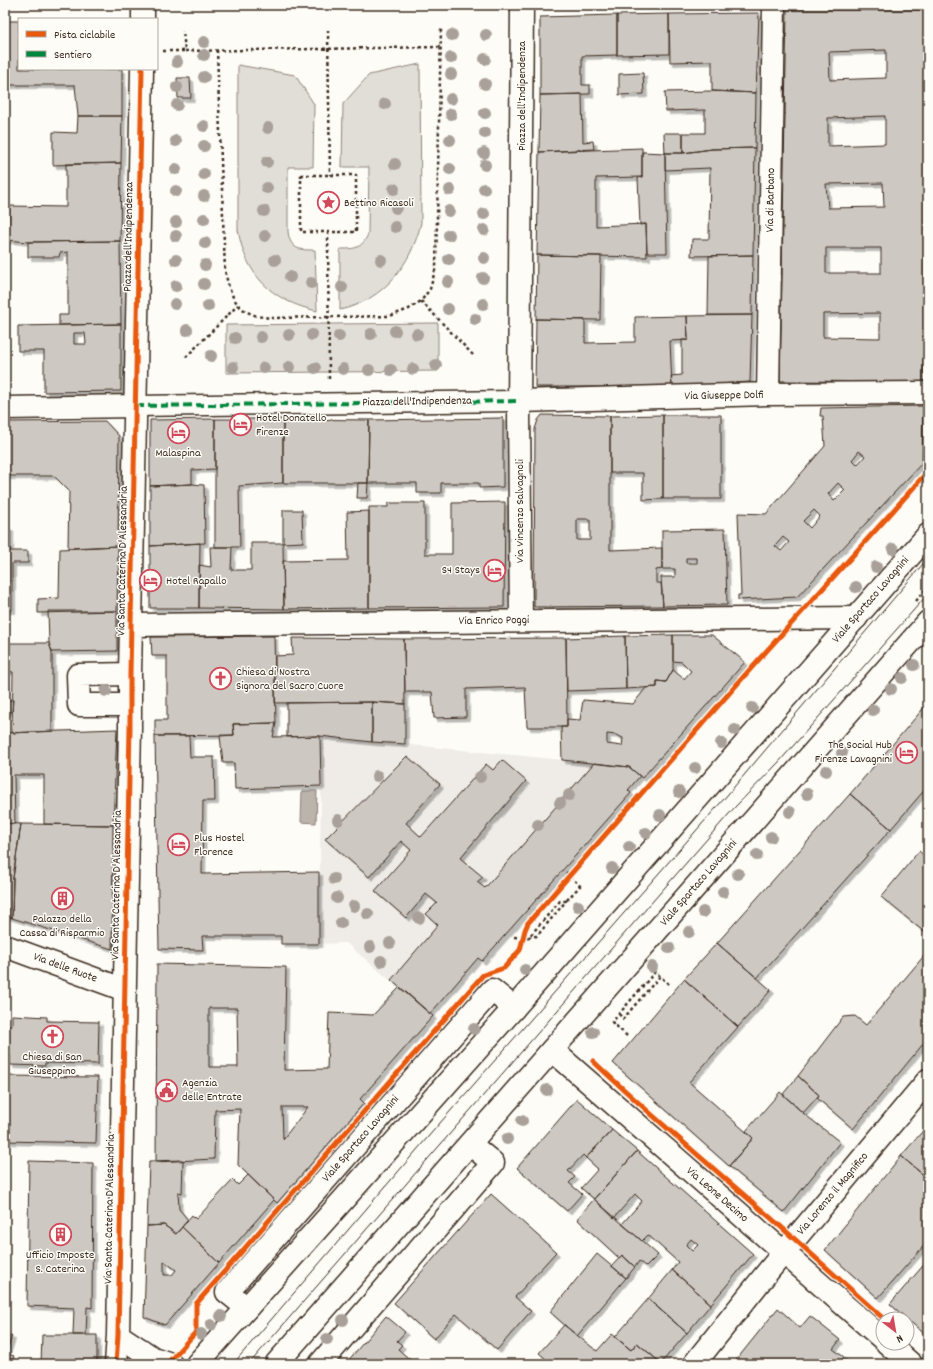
<svg xmlns="http://www.w3.org/2000/svg" width="933" height="1369" viewBox="0 0 933 1369" font-family="Dekko,sans-serif">
<style>
.built{fill:#efece7}
.green{fill:#e1ded7;stroke:#8e847a}
.water{fill:#bbb4ad;stroke:#887d74}
.building{fill:#cdc8c2;stroke:#3b2a1e;fill-rule:evenodd;filter:url(#shadow)}
.lines{fill:none;stroke-linecap:round;stroke-linejoin:round}
.pedestrian-casing{stroke:#3b2a1e;stroke-width:23}
.minor-casing{stroke:#3b2a1e;stroke-width:25}
.primary-casing{stroke:#3b2a1e;stroke-width:25}
.path{stroke:#3b2a1e;stroke-width:2.5;stroke-dasharray:3 3;stroke-linecap:butt}
.pedestrian{stroke:#fdfcf7;stroke-width:20}
.minor{stroke:#fdfcf7;stroke-width:22}
.primary{stroke:#fdfcf7;stroke-width:22}
.tram{stroke:#3b2a1e;stroke-width:1}
.quiet{stroke:#00873e;stroke-width:4;stroke-dasharray:8 4;stroke-linecap:butt}
.cycleway-casing{stroke:#fdfcf7;stroke-width:8}
.cycleway{stroke:#e8590c;stroke-width:5}
.tree{fill:#a9a199}
.labels{text-anchor:middle;dominant-baseline:central;stroke-width:3;stroke-linejoin:round;paint-order:stroke}
.street-label{font-size:12px;fill:#3b2a1e;stroke:#fdfcf7}
.poi-label{font-size:12px;fill:#3b2a1e;stroke:#fdfcf7;text-anchor:start}
</style>
<defs>
<filter id="shadow"><feDropShadow dx="3.5" dy="3.5" stdDeviation="0" flood-color="#0004"/></filter>
</defs>
<rect width="100%" height="100%" fill="#fdfcf7"/>
<filter id="ink" filterUnits="userSpaceOnUse"><feTurbulence type="fractalNoise" baseFrequency=".025" numOctaves="2"/><feDisplacementMap in="SourceGraphic" scale="8" xChannelSelector="R" yChannelSelector="G"/><feConvolveMatrix kernelMatrix="1 2 1 2 8 2 1 2 1" color-interpolation-filters="sRGB"/></filter>
<g filter="url(#ink)">
<!-- built -->
<path class="built" d="M320,736L594,763L629,767L640,776L628,790L631,793L482,961L478,959L430,1014L346,943L319,944L321,786Z"/>
<!-- green -->
<path class="green" d="M420,64L421,223C411,265 384,300 340,310V249C354,249 362,249 368,234L369,167H342L343,104L369,75Z
M238,65L295,75L314,104L313,167H288V232C291,250 299,250 315,250L317,311C272,301 246,276 238,230Z
M438,323V371L226,373V325Z"/>
<!-- water -->
<path class="water" d="M302,791H317L316,823L301,822Z"/>
<!-- building -->
<path class="building" d="M787,10H928L923,382L780,381ZM886,50V78L830,80L829,52ZM885,116V144L828,146V118ZM883,183L884,207L828,208L826,184ZM826,248H881V273H826ZM880,313V338L823,337V314Z
M759,13L756,93L712,91V61L670,62L669,14Z
M669,14V54L617,55V15Z
M617,15V55L582,56V85H590V94L540,95V17Z
M5,21H19V69H122V116H78L75,85H5Z
M643,73L644,94L619,95V74Z
M177,78H190L191,98H178Z
M712,91L756,93L755,148L712,149L683,153V133H705V110L666,111L665,92Z
M582,94L583,142L593,141L594,149L539,152L540,95Z
M78,116H122L121,163L53,165V132L77,133Z
M664,133H683V153H665Z
M642,148V177L596,178V226L646,224L647,257L537,255L539,152Z
M755,148L753,255L691,256L692,239H709L710,168L665,170V153H683L712,149Z
M642,152L665,153L667,253H647L646,224L640,225L638,178L642,177Z
M121,163L120,241L28,242L8,240L9,206L66,207V164Z
M5,211H8V240H5Z
M120,241L121,324L59,325V315H68V252L60,253L59,257H28V242Z
M537,255L601,256L600,320L536,319Z
M753,255L752,315H708L709,256Z
M752,315L750,382L672,387L671,376L682,375V340H688L687,316Z
M687,316L688,340L670,341L672,387H535L536,319L585,320V343L635,342V317Z
M121,324V391L44,392V351H18V326ZM74,333H85L86,344H74Z
M923,406L922,463L797,597L738,600V595H741L738,513L766,514L825,446L823,416H820L821,408ZM859,451L865,456L857,465L852,460ZM838,483L845,490L834,501L828,494ZM814,510L820,516L810,528L803,521ZM783,537L789,542L781,551L775,546Z
M542,415L610,416V550L662,548V569L656,570V583H661L663,606L534,607L535,429L538,420ZM577,519H590V540H577Z
M663,415H721V499H663Z
M663,415V499L643,500V473H610V416Z
M503,418V487L479,488V483H441V493H417V483H368L369,420Z
M215,419H283V483L239,486L240,547H215Z
M215,419V469L192,470V484L150,486V420Z
M283,419L369,420L368,483H283Z
M105,421L119,436L118,546L68,548L69,491L54,476H5V422Z
M358,483H368L367,498H357Z
M192,484L204,485L205,543L150,546V486Z
M505,502L504,607L369,608V507H388V503H425V554H452V503Z
M283,510H302L303,542L283,543Z
M369,511V608L284,609L283,561L348,560L347,512Z
M5,528H10V551H28V563H12V610H5Z
M725,529L727,605L663,606L661,577H675V569H662V530ZM686,558H697V563H686Z
M200,543L199,608H150V546Z
M251,543H283L284,609L199,608V565L211,567L210,547H232L231,570H251Z
M118,546L117,611L38,613V599L59,598L60,549Z
M48,611H117V651L52,652L49,643Z
M673,635H712L745,662L642,778L629,767L562,760L561,727H567V719L580,720L583,700L633,704L646,688L657,687V681L666,682L673,670L684,679L691,671L682,662L673,661ZM607,734L616,735L623,738L622,746L607,744Z
M673,635V670L666,682L657,681V687L626,689L625,636Z
M274,636L276,723L233,724L234,735L155,736V720H167V656H152L151,637Z
M625,636L626,689L567,691L566,638Z
M292,638L404,639L405,704L372,702L275,703V656L293,655Z
M566,638L567,727H527L525,687L466,689V717L434,718L432,692H405L404,639Z
M5,643H49L52,652V731L12,733L13,672L5,671Z
M5,700H13L12,712H5Z
M372,702V742L320,736L287,737V703Z
M372,702L405,704V744L372,742Z
M928,703V786L891,829L850,794Z
M276,723L273,737L320,736L321,786L235,789L234,763H223L220,736L234,735L233,724Z
M117,729L113,825L44,824V775H14L15,824L5,823V733Z
M155,736H189L190,757H214L215,801H203L202,874L319,872V944H281V936H202L203,950L159,949Z
M407,756L440,784L406,823L421,837L486,764L493,770L502,760L526,781L460,858L483,877L477,882L485,888L594,763L629,767L640,776L628,790L631,793L482,961L478,958L430,1014L391,980L438,925L426,914L437,903L426,894L406,918L375,891L411,850L401,841L369,877L325,839Z
M850,794L891,829L757,978L717,943Z
M5,823L21,824L13,878L12,918L5,916Z
M21,824L113,825L112,949L12,918L13,878Z
M919,851L928,859V935L881,897Z
M717,943L771,990L738,1027L684,979Z
M928,951V1038L853,1129L817,1098L819,1095L798,1076L843,1017L855,1016L866,1025Z
M157,964L286,967L284,1070L327,1069L329,1013L373,1015L400,987L433,1016L360,1099L364,1103L277,1203L238,1165L240,1109L215,1110L214,1159L156,1162ZM209,1008H237L238,1067H209ZM282,1107H308L283,1139Z
M684,979L738,1027L689,1082L753,1138L729,1166L613,1063Z
M12,1015L47,1017V1021L99,1022L98,1064L45,1063V1066L10,1065V1055H5L6,1026H12Z
M5,1076L98,1077L96,1143L5,1141Z
M798,1076L819,1095L803,1113L783,1094Z
M780,1092L803,1113L840,1142L784,1212L729,1166L753,1138L746,1131Z
M577,1099L612,1130L586,1158L583,1155L568,1171L575,1177L569,1183L582,1194L567,1211L517,1168Z
M928,1125V1179L901,1156Z
M612,1130L637,1151L594,1199L581,1188L598,1169L586,1158Z
M637,1151L753,1254L711,1304L672,1270L678,1262L648,1235L642,1241L622,1224L642,1201L635,1194L614,1218L594,1199ZM691,1239L698,1245L692,1251L686,1245Z
M901,1156L928,1179V1241L878,1298L825,1250Z
M183,1160L182,1193L178,1192L179,1209L188,1220L176,1234L164,1225L147,1226L149,1161Z
M29,1161L93,1163L92,1308L87,1307L86,1335H73L74,1308L27,1306Z
M248,1175L274,1200L219,1263L182,1227L192,1215L196,1219L233,1180L238,1185Z
M491,1194L556,1252L515,1297L531,1311L497,1350L456,1314L434,1339L394,1303Z
M594,1199L658,1255L646,1267L639,1261L635,1267L622,1255L619,1258L577,1219Z
M164,1225L176,1234L182,1227L219,1263L165,1325L144,1317L147,1226ZM164,1261L176,1270L172,1275H164Z
M597,1254L626,1278L577,1336L550,1312Z
M622,1255L635,1267L626,1278L612,1266Z
M928,1260V1337L890,1304Z
M672,1270L711,1304L687,1333L648,1299Z
M648,1299L687,1333L661,1363L637,1343L631,1350L615,1337Z
M778,1308L800,1328L810,1316L840,1340L833,1349L844,1357L838,1364H733Z
M386,1316L405,1332L397,1341L402,1345L398,1349L415,1364H348L347,1362Z
M564,1325L597,1351L612,1334L631,1350L637,1343L661,1363L544,1364L547,1360L539,1353Z
M5,1335L12,1336L6,1354L5,1353Z
M42,1335H97V1364H41Z
M5,1353L14,1356L12,1360L21,1364H5Z"/>
<g class="lines">
<defs>
<path id="pedestrian" d="M136,406L520,401"/>
<path id="minor" d="M143,19V5
M768,394L774,5
M520,401L768,394L928,393
M5,408L136,406
M521,620L519,411L522,5
M132,625L856,618
M130,674L78,675L79,705H130
M5,946L125,990
M552,1050L883,1339
M247,1308L227,1292L492,990L514,1008
M118,1335L153,1358L171,1364
M887,1343L911,1364
M116,1364L118,1335L130,727V674L142,69
M320,1364L493,1163L470,1144"/>
<path id="primary" d="M197,1364L514,1008L928,535
M276,1364L928,622
M694,1364L770,1269L928,1080"/>
</defs>
<!-- pedestrian casing -->
<use href="#pedestrian" class="pedestrian-casing"/>
<!-- minor casing -->
<use href="#minor" class="minor-casing"/>
<!-- primary casing -->
<use href="#primary" class="primary-casing"/>
<!-- path -->
<path class="path" d="M328,30L330,175
M217,50L225,271C229,289 233,307 252,314C258,317 265,317 270,318L390,316L409,309L421,301L430,289L436,267L441,28
M163,51H185L183,31
M185,51L441,47
M301,175H356V232H301Z
M328,232L329,382
M421,301L473,355
M186,357L238,305
M916,601L928,587
M566,872L580,886L566,901
M514,937L523,938L529,937L560,901H566L537,936L529,937
M619,1014L623,1019L660,976
M627,1036L612,1022L655,972L671,986"/>
<!-- pedestrian -->
<use href="#pedestrian" class="pedestrian"/>
<!-- minor -->
<use href="#minor" class="minor"/>
<!-- primary -->
<use href="#primary" class="primary"/>
<!-- tram -->
<path class="tram" d="M233,1364L440,1123L723,800L928,558
M249,1364L735,807L778,763L928,594"/>
<!-- quiet -->
<path class="quiet" d="M136,406L520,401"/>
<defs>
<path id="cycleway" d="M593,1061C653,1118 717,1171 780,1226C815,1257 849,1288 884,1319
M116,1364L118,1335L130,727V674L142,69
M167,1364L196,1332V1304L483,975L504,968L520,950L525,930L528,923L753,666L892,512L928,471"/>
</defs>
<!-- cycleway casing -->
<use href="#cycleway" class="cycleway-casing"/>
<!-- cycleway -->
<use href="#cycleway" class="cycleway"/>
</g>
<!-- trees -->
<g class="tree">
<circle cx="452" cy="35" r="6"/>
<circle cx="486" cy="35" r="6"/>
<circle cx="204" cy="42" r="6"/>
<circle cx="204" cy="55" r="6"/>
<circle cx="451" cy="58" r="6"/>
<circle cx="485" cy="59" r="6"/>
<circle cx="177" cy="62" r="6"/>
<circle cx="451" cy="74" r="6"/>
<circle cx="204" cy="77" r="6"/>
<circle cx="485" cy="84" r="6"/>
<circle cx="177" cy="87" r="6"/>
<circle cx="451" cy="99" r="6"/>
<circle cx="385" cy="104" r="6"/>
<circle cx="177" cy="105" r="6"/>
<circle cx="485" cy="113" r="6"/>
<circle cx="451" cy="114" r="6"/>
<circle cx="204" cy="126" r="6"/>
<circle cx="268" cy="128" r="6"/>
<circle cx="485" cy="133" r="6"/>
<circle cx="450" cy="140" r="6"/>
<circle cx="176" cy="141" r="6"/>
<circle cx="204" cy="146" r="6"/>
<circle cx="484" cy="153" r="6"/>
<circle cx="267" cy="162" r="6"/>
<circle cx="395" cy="164" r="6"/>
<circle cx="485" cy="165" r="6"/>
<circle cx="176" cy="169" r="6"/>
<circle cx="450" cy="169" r="6"/>
<circle cx="204" cy="174" r="6"/>
<circle cx="267" cy="188" r="6"/>
<circle cx="394" cy="189" r="6"/>
<circle cx="484" cy="189" r="6"/>
<circle cx="450" cy="190" r="6"/>
<circle cx="176" cy="191" r="6"/>
<circle cx="204" cy="196" r="6"/>
<circle cx="396" cy="208" r="6"/>
<circle cx="264" cy="211" r="6"/>
<circle cx="449" cy="211" r="6"/>
<circle cx="484" cy="214" r="6"/>
<circle cx="204" cy="219" r="6"/>
<circle cx="176" cy="222" r="6"/>
<circle cx="395" cy="227" r="6"/>
<circle cx="484" cy="230" r="6"/>
<circle cx="449" cy="235" r="6"/>
<circle cx="176" cy="236" r="6"/>
<circle cx="265" cy="236" r="6"/>
<circle cx="205" cy="243" r="6"/>
<circle cx="484" cy="258" r="6"/>
<circle cx="449" cy="259" r="6"/>
<circle cx="176" cy="260" r="6"/>
<circle cx="275" cy="260" r="6"/>
<circle cx="381" cy="260" r="6"/>
<circle cx="205" cy="265" r="6"/>
<circle cx="290" cy="277" r="6"/>
<circle cx="483" cy="278" r="6"/>
<circle cx="448" cy="282" r="6"/>
<circle cx="311" cy="283" r="6"/>
<circle cx="204" cy="284" r="6"/>
<circle cx="176" cy="286" r="6"/>
<circle cx="342" cy="287" r="6"/>
<circle cx="175" cy="304" r="6"/>
<circle cx="483" cy="304" r="6"/>
<circle cx="208" cy="306" r="6"/>
<circle cx="448" cy="309" r="6"/>
<circle cx="475" cy="319" r="6"/>
<circle cx="187" cy="330" r="6"/>
<circle cx="395" cy="331" r="6"/>
<circle cx="371" cy="334" r="6"/>
<circle cx="417" cy="334" r="6"/>
<circle cx="289" cy="335" r="6"/>
<circle cx="312" cy="335" r="6"/>
<circle cx="339" cy="336" r="6"/>
<circle cx="261" cy="337" r="6"/>
<circle cx="235" cy="338" r="6"/>
<circle cx="211" cy="356" r="6"/>
<circle cx="436" cy="365" r="6"/>
<circle cx="233" cy="367" r="6"/>
<circle cx="289" cy="367" r="6"/>
<circle cx="264" cy="368" r="6"/>
<circle cx="315" cy="368" r="6"/>
<circle cx="343" cy="369" r="6"/>
<circle cx="413" cy="369" r="6"/>
<circle cx="369" cy="370" r="6"/>
<circle cx="391" cy="370" r="6"/>
<circle cx="893" cy="549" r="6"/>
<circle cx="876" cy="567" r="6"/>
<circle cx="856" cy="587" r="6"/>
<circle cx="914" cy="665" r="6"/>
<circle cx="902" cy="678" r="6"/>
<circle cx="891" cy="689" r="6"/>
<circle cx="106" cy="691" r="6"/>
<circle cx="752" cy="708" r="6"/>
<circle cx="873" cy="710" r="6"/>
<circle cx="735" cy="730" r="6"/>
<circle cx="721" cy="743" r="6"/>
<circle cx="842" cy="753" r="6"/>
<circle cx="695" cy="768" r="6"/>
<circle cx="826" cy="771" r="6"/>
<circle cx="377" cy="776" r="6"/>
<circle cx="480" cy="777" r="6"/>
<circle cx="679" cy="792" r="6"/>
<circle cx="807" cy="794" r="6"/>
<circle cx="569" cy="795" r="6"/>
<circle cx="560" cy="803" r="6"/>
<circle cx="790" cy="812" r="6"/>
<circle cx="660" cy="815" r="6"/>
<circle cx="338" cy="820" r="6"/>
<circle cx="538" cy="825" r="6"/>
<circle cx="646" cy="833" r="6"/>
<circle cx="771" cy="837" r="6"/>
<circle cx="629" cy="847" r="6"/>
<circle cx="757" cy="855" r="6"/>
<circle cx="612" cy="868" r="6"/>
<circle cx="738" cy="874" r="6"/>
<circle cx="334" cy="879" r="6"/>
<circle cx="723" cy="892" r="6"/>
<circle cx="337" cy="898" r="6"/>
<circle cx="354" cy="906" r="6"/>
<circle cx="578" cy="906" r="6"/>
<circle cx="703" cy="912" r="6"/>
<circle cx="368" cy="914" r="6"/>
<circle cx="419" cy="918" r="6"/>
<circle cx="341" cy="923" r="6"/>
<circle cx="689" cy="932" r="6"/>
<circle cx="390" cy="943" r="6"/>
<circle cx="370" cy="947" r="6"/>
<circle cx="669" cy="948" r="6"/>
<circle cx="381" cy="961" r="6"/>
<circle cx="652" cy="967" r="6"/>
<circle cx="525" cy="970" r="6"/>
<circle cx="474" cy="1029" r="6"/>
<circle cx="593" cy="1032" r="6"/>
<circle cx="547" cy="1090" r="6"/>
<circle cx="522" cy="1121" r="6"/>
<circle cx="507" cy="1139" r="6"/>
<circle cx="221" cy="1316" r="6"/>
<circle cx="343" cy="1320" r="6"/>
<circle cx="211" cy="1325" r="6"/>
<circle cx="201" cy="1334" r="6"/>
<circle cx="327" cy="1339" r="6"/>
</g>
</g>
<!-- icons -->
<defs>
<symbol id="sight-ring" viewBox="-11 -11 22 22"><circle r="9.5" fill="#fdfcf7" stroke="#d1495b" stroke-width="1.5"/><path d="M0-6L1.8-2.2L6-1.7L2.9 1.2L3.7 5.4L0 3.3L-3.7 5.4L-2.9 1.2L-6-1.7L-1.8-2.2Z" fill="#d1495b"/></symbol>
<symbol id="hotel-ring" viewBox="-11 -11 22 22"><circle r="9.5" fill="#fdfcf7" stroke="#d1495b" stroke-width="1.5"/><path d="M-6-4.5h1.5V1H6V5H4.5V3h-9V5H-6ZM-4 0a1.8 1.8 0 1 1 3.6 0ZM.5 0V-2.5h3Q6-2.5 6 0Z" fill="#d1495b"/></symbol>
<symbol id="church-ring" viewBox="-11 -11 22 22"><circle r="9.5" fill="#fdfcf7" stroke="#d1495b" stroke-width="1.5"/><path d="M-1.2-6h2.4v3.5h3.3v2.4h-3.3V6h-2.4V-.1h-3.3v-2.4h3.3Z" fill="#d1495b"/></symbol>
<symbol id="building-ring" viewBox="-11 -11 22 22"><circle r="9.5" fill="#fdfcf7" stroke="#d1495b" stroke-width="1.5"/><path d="M-4-6H4V6H1V3H-1V6H-4ZM-2.5-4.3h1.7v1.8h-1.7ZM.8-4.3h1.7v1.8H.8ZM-2.5-1h1.7V.8h-1.7ZM.8-1h1.7V.8H.8Z" fill="#d1495b"/></symbol>
<symbol id="civic-ring" viewBox="-11 -11 22 22"><circle r="9.5" fill="#fdfcf7" stroke="#d1495b" stroke-width="1.5"/><path d="M-.6-6.5H3V-4.5H.6V-3L4-1V1h2V6H-6V1h2V-1L-.6-3ZM-1.2 2.5V6h2.4V2.5Z" fill="#d1495b"/></symbol>
</defs>
<g fill-rule="evenodd">
<use href="#sight-ring" x="316" y="190" width="25" height="25"/>
<use href="#hotel-ring" x="228" y="412" width="25" height="25"/>
<use href="#hotel-ring" x="166" y="420" width="25" height="25"/>
<use href="#hotel-ring" x="482" y="558" width="25" height="25"/>
<use href="#hotel-ring" x="138" y="568" width="25" height="25"/>
<use href="#church-ring" x="208" y="666" width="25" height="25"/>
<use href="#hotel-ring" x="894" y="740" width="25" height="25"/>
<use href="#hotel-ring" x="166" y="832" width="25" height="25"/>
<use href="#building-ring" x="50" y="886" width="25" height="25"/>
<use href="#church-ring" x="40" y="1024" width="25" height="25"/>
<use href="#civic-ring" x="154" y="1078" width="25" height="25"/>
<use href="#building-ring" x="48" y="1222" width="25" height="25"/>
</g>
<g class="labels">
<!-- street labels -->
<g class="street-label">
<text transform="translate(522 96) rotate(-90)">Piazza dell'Indipendenza</text>
<text transform="translate(771 200) rotate(-89)">Via di Barbano</text>
<text transform="translate(129 237) rotate(-89)">Piazza dell'Indipendenza</text>
<text transform="translate(724 396) rotate(-1)">Via Giuseppe Dolfi</text>
<text transform="translate(417 402) rotate(-1)">Piazza dell'Indipendenza</text>
<text transform="translate(520 511) rotate(-90)">Via Vincenzo Salvagnoli</text>
<text transform="translate(123 561) rotate(-89)">Via Santa Caterina D'Alessandria</text>
<text transform="translate(871 600) rotate(-49)">Viale Spartaco Lavagnini</text>
<text transform="translate(494 621) rotate(-1)">Via Enrico Poggi</text>
<text transform="translate(699 883) rotate(-49)">Viale Spartaco Lavagnini</text>
<text transform="translate(117 885) rotate(-89)">Via Santa Caterina D'Alessandria</text>
<text transform="translate(65 968) rotate(20)">Via delle Ruote</text>
<text transform="translate(361 1139) rotate(-49)">Viale Spartaco Lavagnini</text>
<text transform="translate(833 1194) rotate(-50)">Via Lorenzo il Magnifico</text>
<text transform="translate(717 1195) rotate(41)">Via Leone Decimo</text>
<text transform="translate(110 1209) rotate(-89)">Via Santa Caterina D'Alessandria</text>
</g>
<!-- poi labels -->
<g class="poi-label">
<text x="344" y="203">Bettino Ricasoli</text>
<text x="256" y="418">Hotel Donatello<tspan x="256" dy="14">Firenze</tspan></text>
<text x="178" y="453" text-anchor="middle">Malaspina</text>
<text x="480" y="570" text-anchor="end">S4 Stays</text>
<text x="166" y="581">Hotel Rapallo</text>
<text x="236" y="672">Chiesa di Nostra<tspan x="236" dy="14">Signora del Sacro Cuore</tspan></text>
<text x="892" y="745" text-anchor="end">The Social Hub<tspan x="892" dy="14">Firenze Lavagnini</tspan></text>
<text x="194" y="838">Plus Hostel<tspan x="194" dy="14">Florence</tspan></text>
<text x="62" y="919" text-anchor="middle">Palazzo della<tspan x="62" dy="14">Cassa di Risparmio</tspan></text>
<text x="52" y="1057" text-anchor="middle">Chiesa di San<tspan x="52" dy="14">Giuseppino</tspan></text>
<text x="182" y="1083">Agenzia<tspan x="182" dy="14">delle Entrate</tspan></text>
<text x="60" y="1255" text-anchor="middle">Ufficio Imposte<tspan x="60" dy="14">S. Caterina</tspan></text>
</g>
</g>
<!-- margin -->
<rect width="933" height="1369" fill="none" stroke="#fdfcf7" stroke-width="20"/>
<rect x="10" y="10" width="913" height="1349" fill="none" stroke="#3b2a1e" stroke-width="1.5" filter="url(#ink)"/>
<!-- legend -->
<rect x="18" y="18" width="140" height="52" fill="#fdfcf7" stroke="#afa8a0"/>
<rect x="26" y="31" width="20" height="6" fill="#e8590c" stroke="#afa8a0"/>
<text x="54" y="38" font-size="12" fill="#3b2a1e">Pista ciclabile</text>
<rect x="26" y="51" width="20" height="6" fill="#00873e" stroke="#afa8a0"/>
<text x="54" y="58" font-size="12" fill="#3b2a1e">Sentiero</text>
<!-- north arrow -->
<g transform="translate(895 1331) rotate(149)"><circle r="19" fill="#fdfcf7" stroke="#afa8a0"/>
<path d="M0-3L7 15L0 10L-7 15Z" fill="#d1495b"/>
<text y="-6" font-size="11" font-weight="bold" text-anchor="middle" fill="#3b2a1e">N</text>
</g>
</svg>
